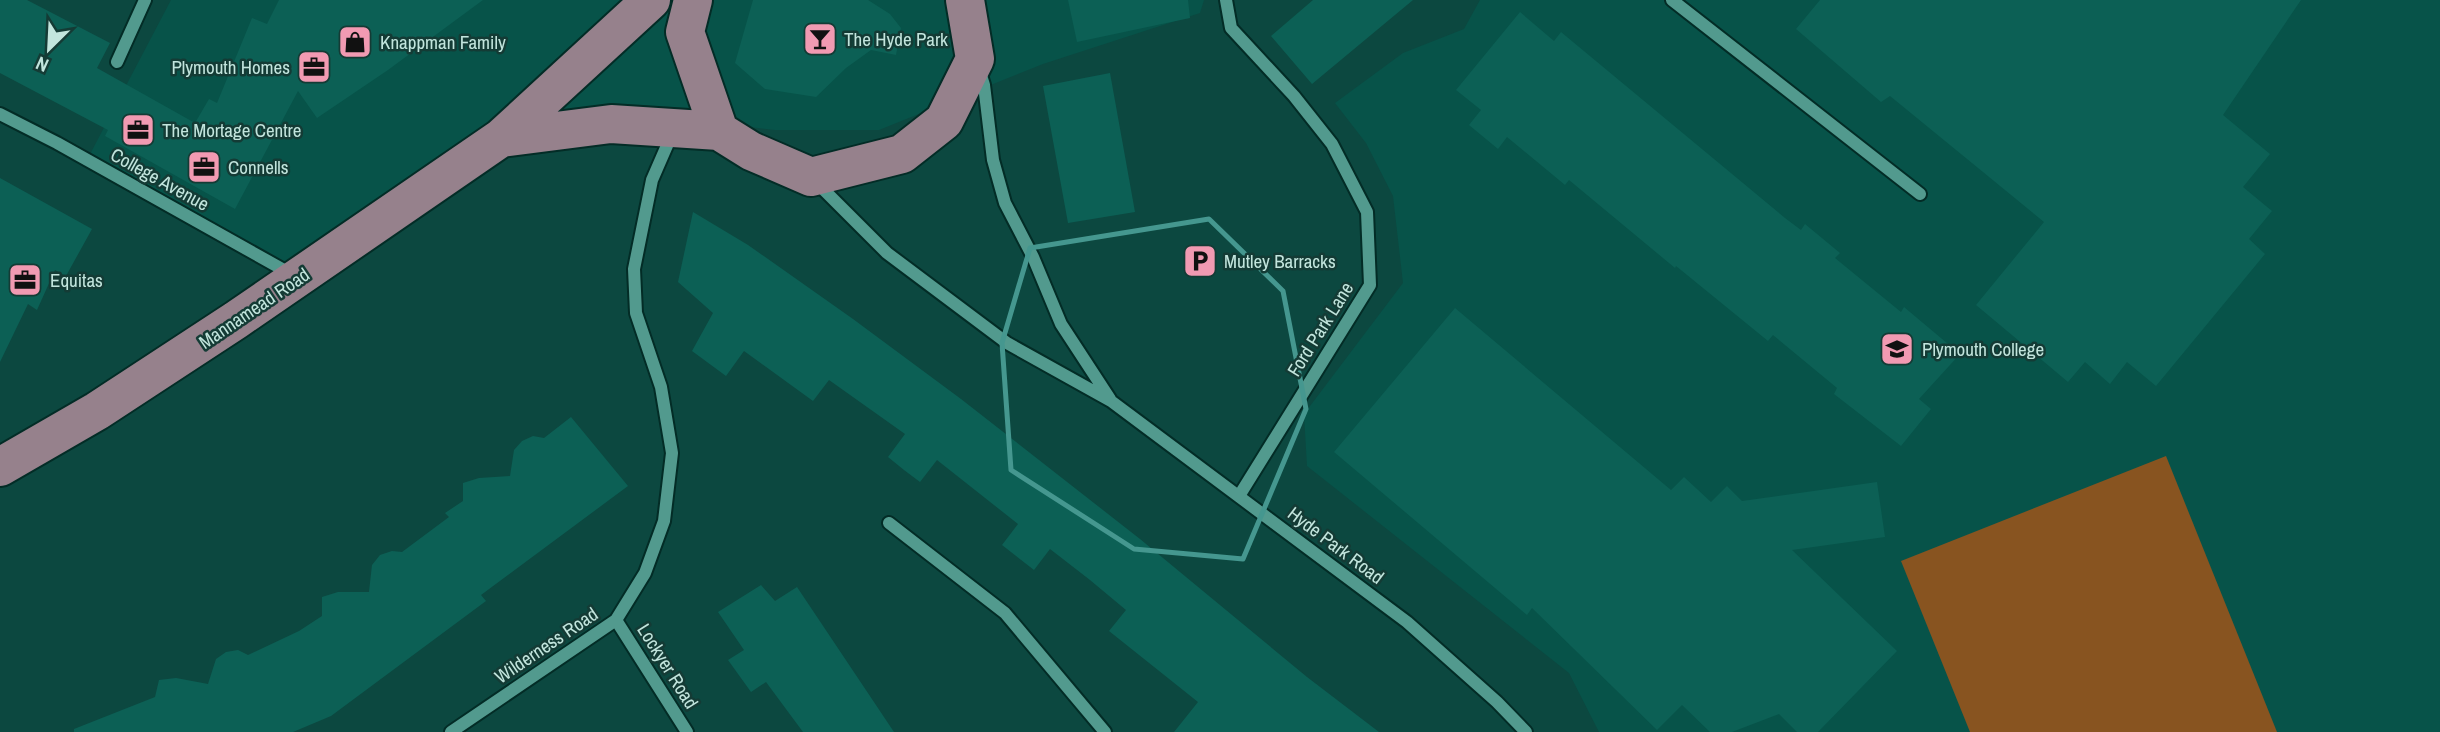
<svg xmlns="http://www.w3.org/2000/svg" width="2440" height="732" viewBox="0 0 2440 732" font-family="'Archivo Narrow',sans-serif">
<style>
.built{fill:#075349}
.green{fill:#885420}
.building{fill:#0c6055}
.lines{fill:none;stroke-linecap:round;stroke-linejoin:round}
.minor-casing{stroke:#032c26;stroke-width:16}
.major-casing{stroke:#032c26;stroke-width:42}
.minor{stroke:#529a8e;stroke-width:12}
.major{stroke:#96818c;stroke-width:38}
.marked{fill:none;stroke:#45978f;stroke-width:5;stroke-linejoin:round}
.labels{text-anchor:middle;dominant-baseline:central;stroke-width:5;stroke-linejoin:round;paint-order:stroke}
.poi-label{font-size:19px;fill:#c2e5dd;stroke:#143b35;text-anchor:start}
.street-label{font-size:19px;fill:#c2e5dd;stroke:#143b35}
</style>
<rect width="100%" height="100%" fill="#0c4840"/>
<!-- built -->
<path class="built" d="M171,0H1204L1200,13L1043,64L879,130H775L658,116L501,138L300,275L87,160Z
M1480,0H2440V732H1599L1569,673L1307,466L1304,414L1403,283L1393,196L1366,143L1335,103L1403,53L1464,29Z"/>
<!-- green -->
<path class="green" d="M2166,456L2277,732H1970L1901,561Z"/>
<!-- building -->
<path class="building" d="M0,0H27L110,43L97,68L195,123L209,99L217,103L252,18L267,24L279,0H483L388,70L317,118L298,91L235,209L105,136L108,130L0,73Z
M753,0H868L890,14L901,28L896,55L871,50L846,68L816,97L765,89L735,63Z
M1068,0H1188L1190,18L1077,42Z
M1313,0H1413L1312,84L1271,36Z
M1820,0H2301L2223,115L2270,154L2243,187L2272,211L2249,239L2265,254L2156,386L2127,362L2110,384L2085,362L2068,382L1976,305L2044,222L1890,96L1881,102L1796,29Z
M1520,12L1554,41L1561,32L1785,218L1801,230L1805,224L1840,253L1835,258L1901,312L1904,307L1960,354L1919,399L1931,409L1901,446L1834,394L1837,388L1773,335L1768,341L1676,266L1675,268L1569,180L1565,185L1507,137L1498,149L1469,125L1481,110L1456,90Z
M1110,73L1135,212L1068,223L1043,86Z
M0,178L92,229L66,276L55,270L37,310L28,304L0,362Z
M693,212L748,245L853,319L961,399L1140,539L1307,677L1379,732H1174L1198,702L1109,631L1126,610L1090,580L1050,549L1034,570L1002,545L1018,524L937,460L920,482L904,470L888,457L905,434L829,380L813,401L744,351L726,376L692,351L713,313L678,282Z
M1455,308L1671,490L1684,477L1711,502L1727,486L1742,501L1877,482L1885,537L1792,550L1897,651L1818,732H1797L1779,714L1732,732H1710L1682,705L1657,730L1532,608L1527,615L1334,452Z
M571,417L628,486L481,595L486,601L331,716L293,732H74V729L155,697L159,680L176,678L208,684L216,659L226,652L238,650L248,655L299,631L322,616V597L338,592H369L372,565L380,555L392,551L402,552L449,517L445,513L463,501V483L479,478L510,476L514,450L522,441L533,436L544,438Z
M761,585L775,601L797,587L894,732H803L766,682L751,692L728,660L744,650L718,612Z"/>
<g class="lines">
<defs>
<path id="minor" d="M1226,0L1231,28L1294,96L1332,144L1367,212L1370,285L1239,496
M1672,0L1920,194
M117,62L145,0
M979,69L984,85L993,160L1005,203L1033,257L1061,324L1110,399
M0,114L57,143L291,274
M816,182L887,253L1007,343L1111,401L1407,622L1497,702L1526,732
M889,523L1005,613L1105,732
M616,620L687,732
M451,732L616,620L645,573L664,521L672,453L661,387L636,313L634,269L652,180L672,134"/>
<path id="major" d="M693,0L685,32L719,131L751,151L811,177L902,154L944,121L975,59L965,0
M501,138L611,124L719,131
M0,467L97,411L236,320L501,138L651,0"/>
</defs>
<!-- minor casing -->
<use href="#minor" class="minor-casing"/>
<!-- major casing -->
<use href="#major" class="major-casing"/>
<!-- minor -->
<use href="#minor" class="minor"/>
<!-- major -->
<use href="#major" class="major"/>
</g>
<!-- marked area -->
<path class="marked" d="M1209,219L1283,291L1306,409L1243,559L1134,549L1011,470L1002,343L1030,248Z"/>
<!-- icons -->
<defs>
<symbol id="bar-square" viewBox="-11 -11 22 22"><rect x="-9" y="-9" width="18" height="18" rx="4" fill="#f19ab2" stroke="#143b35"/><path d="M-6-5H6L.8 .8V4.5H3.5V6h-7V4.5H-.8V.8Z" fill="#111"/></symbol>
<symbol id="shop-square" viewBox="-11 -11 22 22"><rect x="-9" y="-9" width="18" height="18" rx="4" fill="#f19ab2" stroke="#143b35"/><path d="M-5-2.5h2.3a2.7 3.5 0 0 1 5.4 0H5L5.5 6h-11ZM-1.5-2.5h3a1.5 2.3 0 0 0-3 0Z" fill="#111"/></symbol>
<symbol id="office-square" viewBox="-11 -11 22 22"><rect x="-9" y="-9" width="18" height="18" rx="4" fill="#f19ab2" stroke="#143b35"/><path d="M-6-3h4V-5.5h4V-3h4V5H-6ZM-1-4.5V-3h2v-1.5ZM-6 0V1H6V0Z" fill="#111"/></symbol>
<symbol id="parking-square" viewBox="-11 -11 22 22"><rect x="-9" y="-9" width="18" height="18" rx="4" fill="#f19ab2" stroke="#143b35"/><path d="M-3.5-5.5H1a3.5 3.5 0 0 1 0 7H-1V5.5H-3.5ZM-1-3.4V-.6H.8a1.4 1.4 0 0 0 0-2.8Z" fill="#111"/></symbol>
<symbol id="school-square" viewBox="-11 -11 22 22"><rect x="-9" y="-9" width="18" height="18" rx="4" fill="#f19ab2" stroke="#143b35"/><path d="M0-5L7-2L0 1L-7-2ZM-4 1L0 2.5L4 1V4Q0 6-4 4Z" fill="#111"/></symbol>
</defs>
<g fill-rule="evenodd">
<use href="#bar-square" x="801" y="20" width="38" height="38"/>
<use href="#shop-square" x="336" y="23" width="38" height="38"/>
<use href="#office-square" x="295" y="48" width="38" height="38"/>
<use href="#office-square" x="119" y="111" width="38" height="38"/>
<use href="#office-square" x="185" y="148" width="38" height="38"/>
<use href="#parking-square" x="1181" y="242" width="38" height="38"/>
<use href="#office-square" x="6" y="261" width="38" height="38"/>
<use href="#school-square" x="1878" y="330" width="38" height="38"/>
</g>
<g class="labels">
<!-- poi labels -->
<g class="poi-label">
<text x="844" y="39">The Hyde Park</text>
<text x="380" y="42">Knappman Family</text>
<text x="290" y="67" text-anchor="end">Plymouth Homes</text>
<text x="162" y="130">The Mortage Centre</text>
<text x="228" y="167">Connells</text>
<text x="1224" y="261">Mutley Barracks</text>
<text x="50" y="280">Equitas</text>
<text x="1922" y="349">Plymouth College</text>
</g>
<!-- street labels -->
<g class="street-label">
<text transform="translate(160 179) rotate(29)">College Avenue</text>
<text transform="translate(254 308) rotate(-34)">Mannamead Road</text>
<text transform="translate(1320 329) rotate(-58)">Ford Park Lane</text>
<text transform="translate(1336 545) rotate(37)">Hyde Park Road</text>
<text transform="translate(546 645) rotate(-34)">Wilderness Road</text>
<text transform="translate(668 666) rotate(58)">Lockyer Road</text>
</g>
</g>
<!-- north arrow -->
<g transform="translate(49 49) rotate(204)" stroke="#143b35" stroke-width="5" paint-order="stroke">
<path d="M0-5L12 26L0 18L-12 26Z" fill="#c2e5dd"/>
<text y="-10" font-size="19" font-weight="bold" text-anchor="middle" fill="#c2e5dd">N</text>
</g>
</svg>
